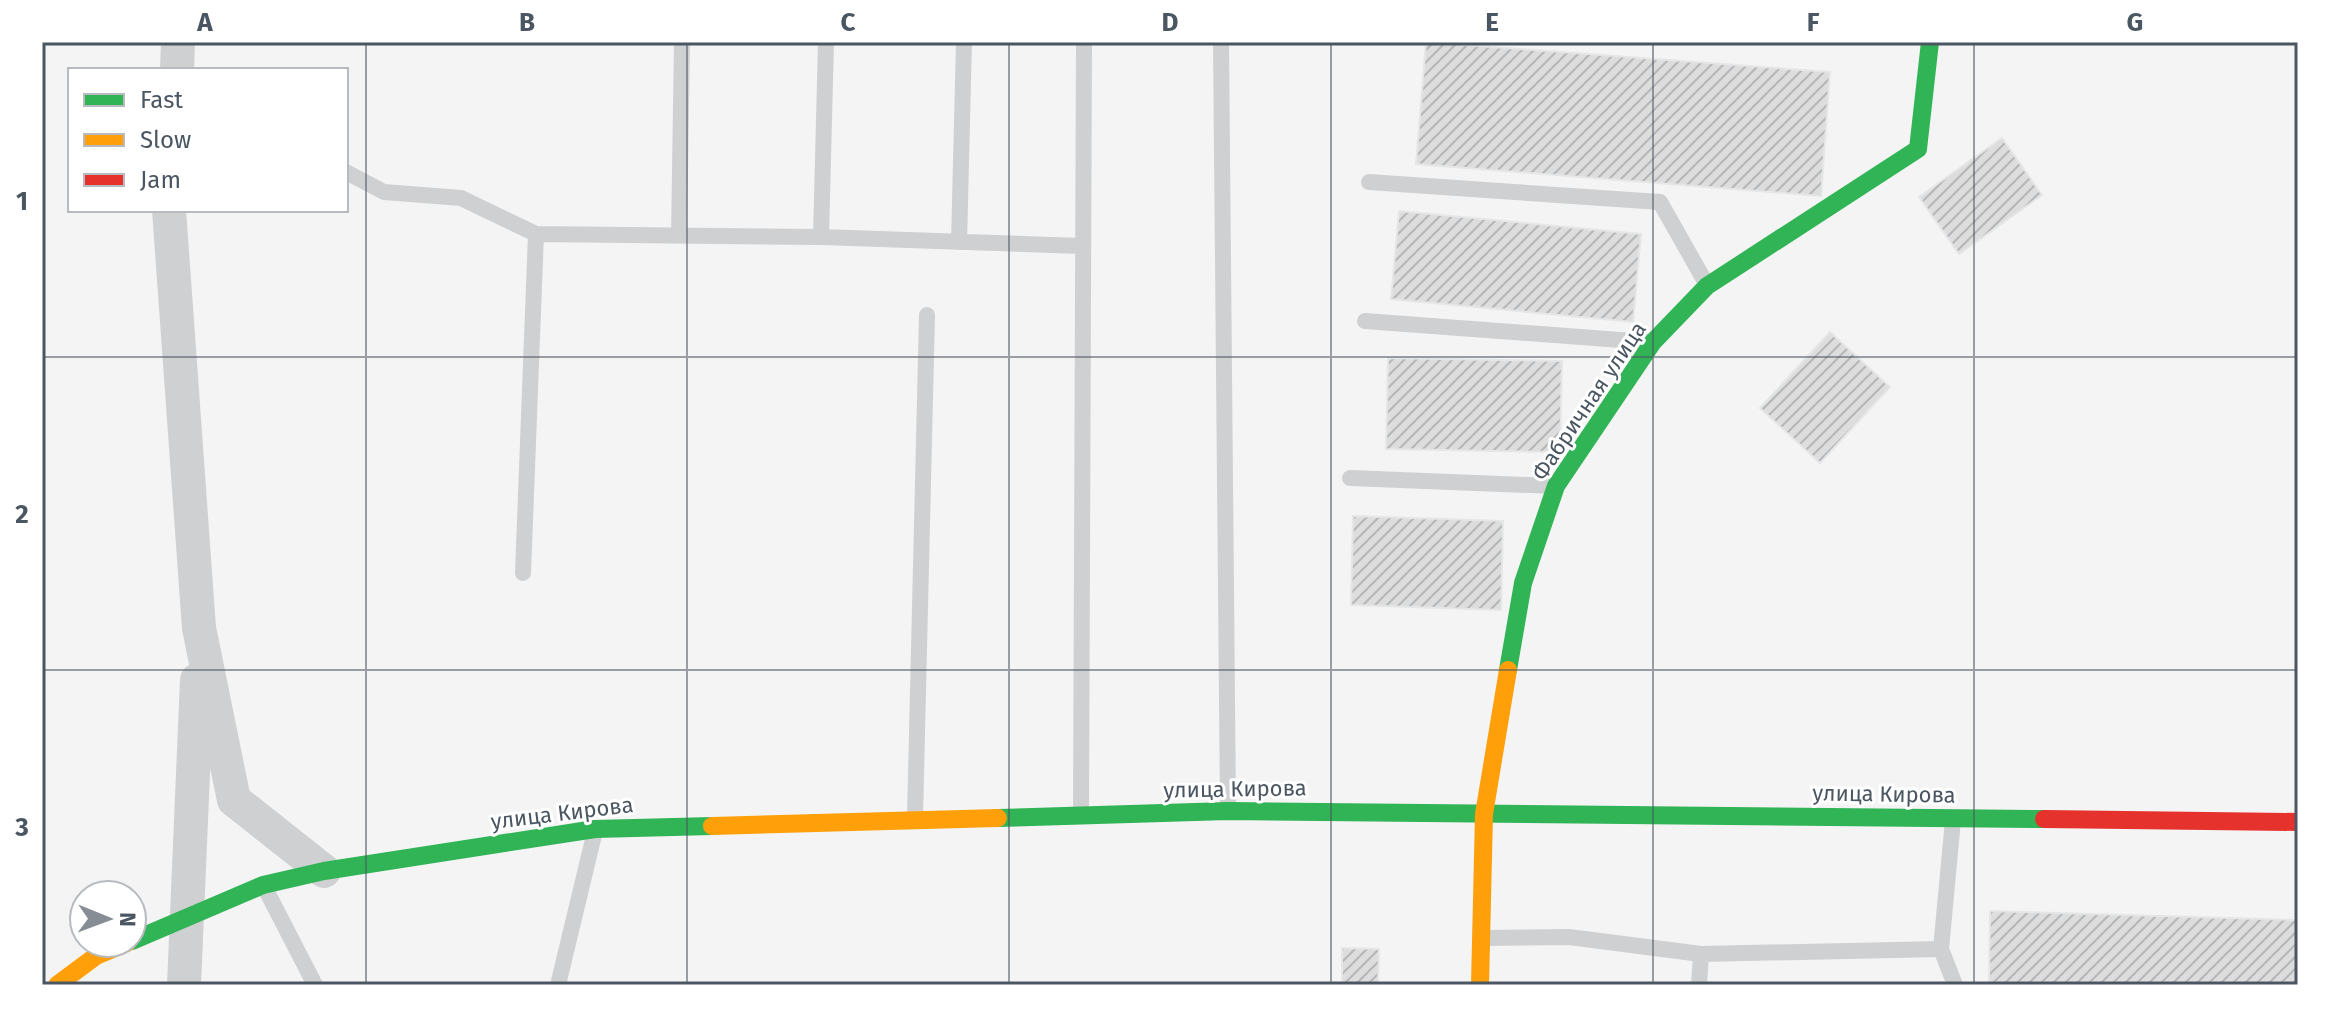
<svg xmlns="http://www.w3.org/2000/svg" width="2340" height="1027" viewBox="0 0 2340 1027" font-family="'Fira Sans',sans-serif">
<style>
.building{fill:url(#building-hatch);stroke:#e5e6e7;stroke-width:2}
.lines{fill:none;stroke-linecap:round;stroke-linejoin:round}
.lane{stroke:#ced0d2;stroke-width:16}
.street{stroke:#ced0d2;stroke-width:34}
.fast{stroke:#30b455;stroke-width:18}
.slow{stroke:#ff9f0a;stroke-width:18}
.jam{stroke:#e5322d;stroke-width:18}
.grid{fill:none;stroke:#4a5661;stroke-width:2;stroke-opacity:0.55}
.labels{text-anchor:middle;dominant-baseline:central;stroke-width:6;stroke-linejoin:round;paint-order:stroke}
.street-label{font-size:22px;fill:#4a5661;stroke:#fff}
.neatline{fill:none;stroke:#4a5661;stroke-width:3}
.grid-label{font-size:26px;text-anchor:middle;font-weight:bold;fill:#4a5661}
</style>
<defs>
<pattern id="building-hatch" width="6" height="6" patternUnits="userSpaceOnUse" patternTransform="scale(2)"><rect width="6" height="6" fill="#ddddde"/><path d="M-1 1l2-2M0 6l6-6M5 7l2-2" fill="none" stroke="#b5b6b7"/></pattern>
</defs>
<rect width="100%" height="100%" fill="#f4f4f4"/>
<!-- building -->
<path class="building" d="M1426,42L1830,72L1821,196L1416,164Z
M2002,138L2042,195L1959,254L1919,197Z
M1399,211L1641,234L1633,322L1391,299Z
M1830,332L1890,387L1820,463L1760,408Z
M1388,358L1562,361L1560,452L1386,449Z
M1353,516L1503,521L1501,610L1351,605Z
M1990,911L2298,920V985L1989,984Z
M1342,948L1379,949L1378,985H1342Z"/>
<g class="lines">
<!-- lane -->
<path class="lane" d="M1221,42L1228,809
M346,172L384,192L461,198L536,234L821,237L1081,246
M1369,182L1660,202L1707,285
M679,235L682,42
M821,237L826,42
M959,242L964,42
M1365,321L1647,342
M1350,478L1554,486
M523,573L536,234
M1081,812L1084,42
M915,817L927,315
M1953,820L1941,949L1955,985
M264,886L315,985
M1484,938L1569,937L1701,954L1941,949
M558,985L595,831
M1699,985L1701,954"/>
<!-- street -->
<path class="street" d="M177,70L178,42
M169,210L199,628L234,800L324,871
M184,985L197,680"/>
<!-- fast -->
<path class="fast" d="M1508,670L1523,583L1556,486L1653,342L1707,286L1918,149L1930,42
M998,818L1228,811L2044,819
M132,941L263,885L324,871L595,829L712,826"/>
<!-- slow -->
<path class="slow" d="M712,826L998,818
M57,985L96,956L127,943
M1480,985L1484,814L1508,670"/>
<!-- jam -->
<path class="jam" d="M2044,819L2298,822"/>
</g>
<!-- grid -->
<path class="grid" d="M366,42V985M687,42V985M1009,42V985M1331,42V985M1653,42V985M1974,42V985M42,357H2298M42,670H2298"/>
<g class="labels">
<!-- street labels -->
<g class="street-label">
<text transform="translate(1589 401) rotate(-56)">Фабричная улица</text>
<text transform="translate(1235 789) rotate(-1)">улица Кирова</text>
<text transform="translate(1884 794) rotate(1)">улица Кирова</text>
<text transform="translate(562 813) rotate(-7)">улица Кирова</text>
</g>
</g>
<!-- border -->
<rect width="2340" height="1027" fill="none" stroke="#ffffff" stroke-width="88"/>
<!-- legend -->
<rect x="68" y="68" width="280" height="144" fill="#ffffff" stroke="#b7bbc0" stroke-width="2"/>
<rect x="84" y="94" width="40" height="12" fill="#30b455" stroke="#b7bbc0" stroke-width="2"/>
<text x="140" y="108" font-size="24" fill="#4a5661">Fast</text>
<rect x="84" y="134" width="40" height="12" fill="#ff9f0a" stroke="#b7bbc0" stroke-width="2"/>
<text x="140" y="148" font-size="24" fill="#4a5661">Slow</text>
<rect x="84" y="174" width="40" height="12" fill="#e5322d" stroke="#b7bbc0" stroke-width="2"/>
<text x="140" y="188" font-size="24" fill="#4a5661">Jam</text>
<!-- north arrow -->
<g transform="translate(108 919) rotate(91)"><circle r="38" fill="#ffffff" stroke="#b7bbc0" stroke-width="2"/>
<path d="M0-6L14 30L0 20L-14 30Z" fill="#868d94"/>
<text y="-12" font-size="22" font-weight="bold" text-anchor="middle" fill="#4a5661">N</text>
</g>
<rect x="44" y="44" width="2252" height="939" class="neatline"/>
<g class="grid-label">
<text x="205" y="31">A</text>
<text x="527" y="31">B</text>
<text x="848" y="31">C</text>
<text x="1170" y="31">D</text>
<text x="1492" y="31">E</text>
<text x="1813" y="31">F</text>
<text x="2135" y="31">G</text>
<text x="22" y="210">1</text>
<text x="22" y="523">2</text>
<text x="22" y="836">3</text>
</g>
</svg>
